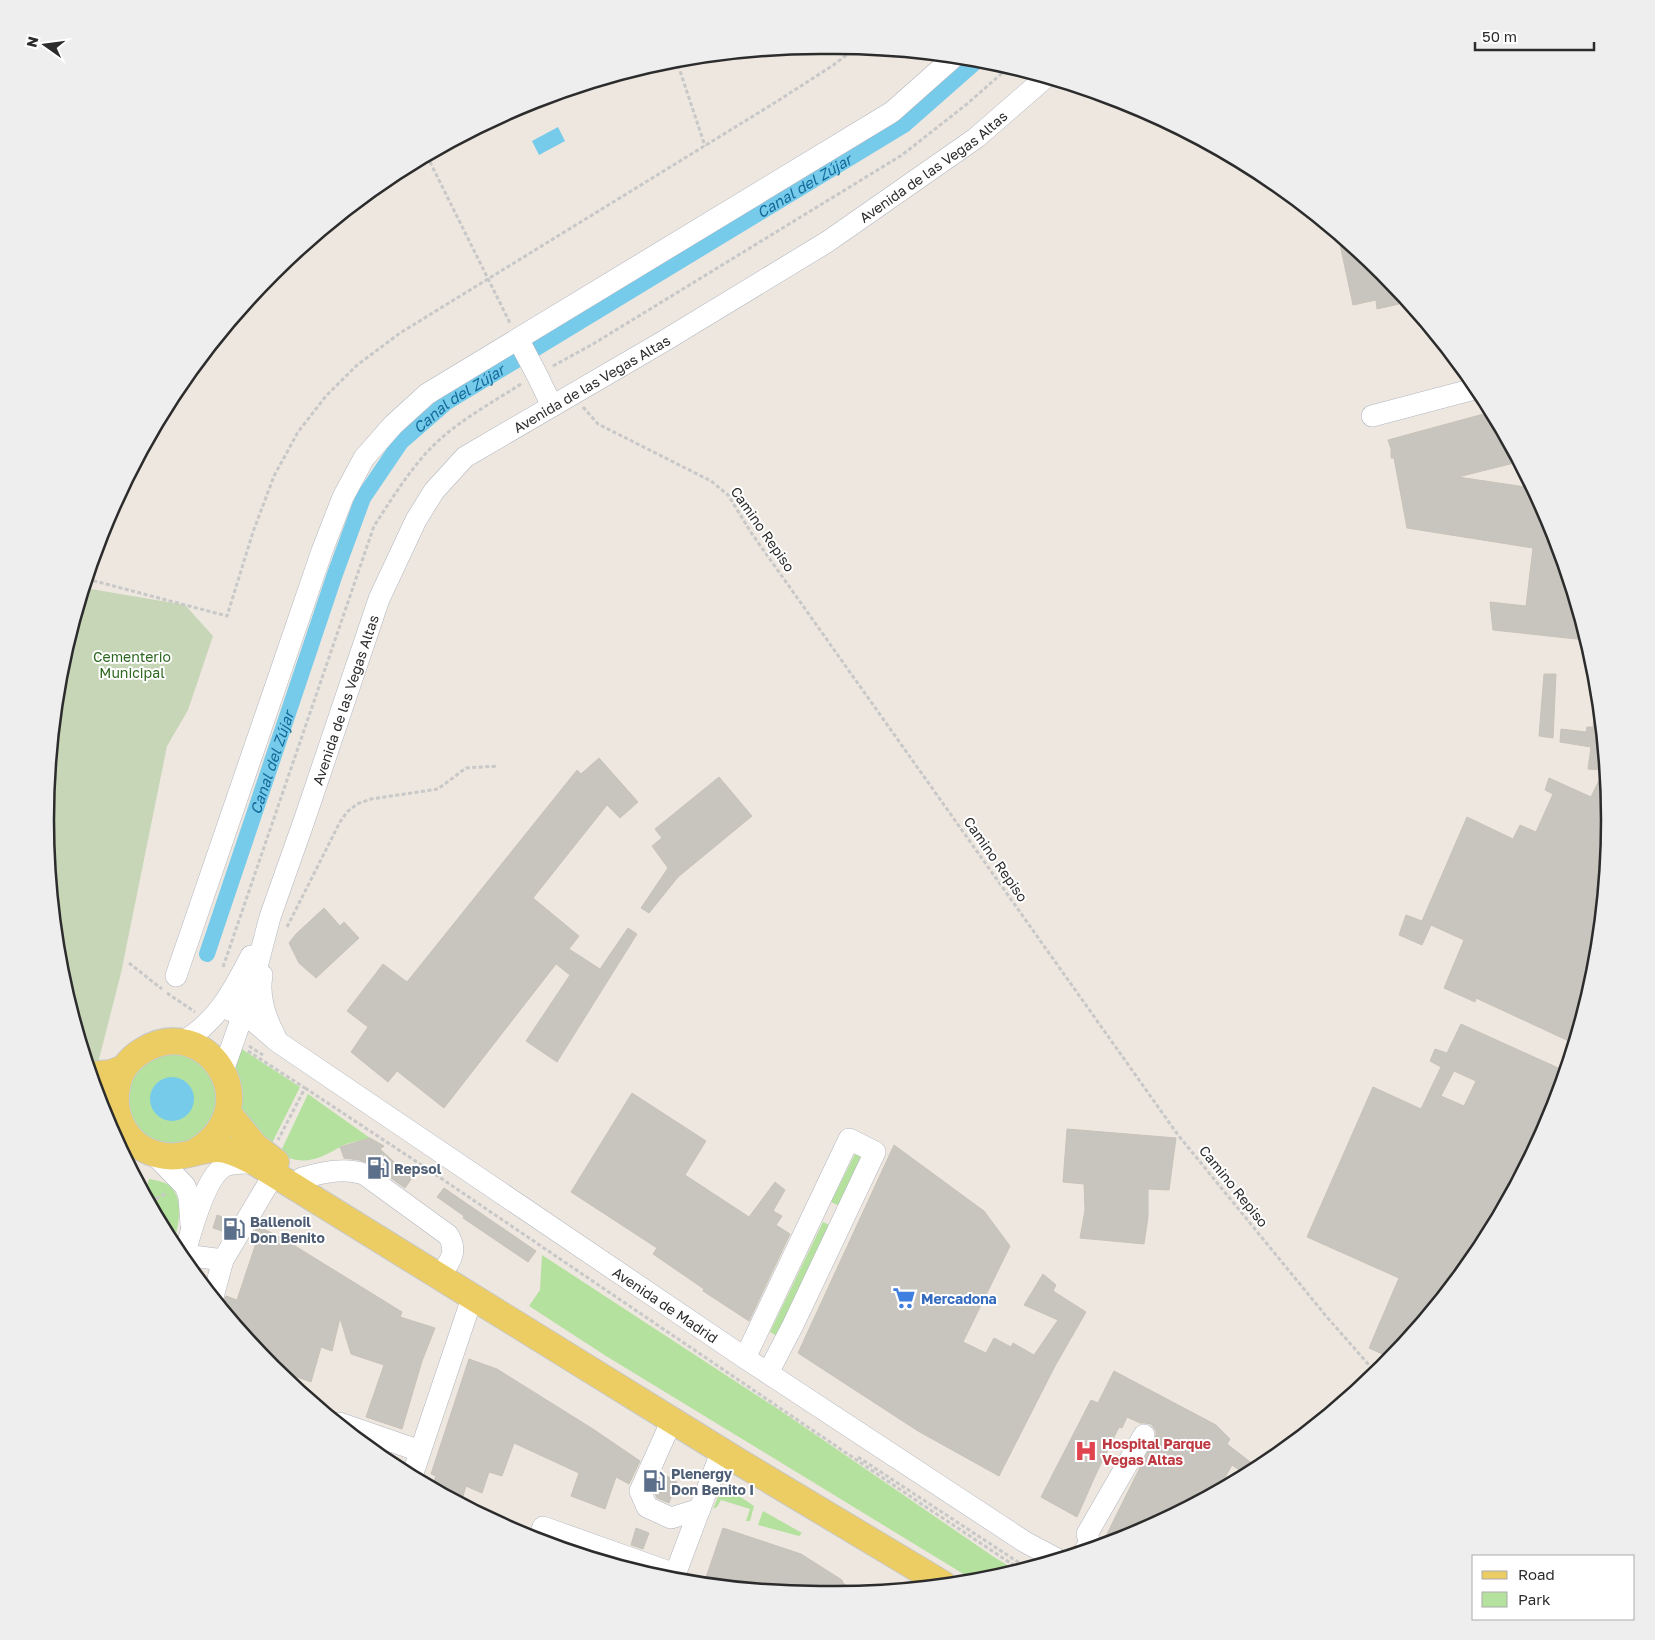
<svg xmlns="http://www.w3.org/2000/svg" width="1655" height="1640" viewBox="0 0 1655 1640" font-family="'Golos Text',sans-serif">
<style>
.green{fill:#b4e19d}
.cemetery{fill:#c6d6b6}
.water{fill:#76cbeb}
.lines{fill:none;stroke-linecap:round;stroke-linejoin:round}
.canal{stroke:#76cbeb;stroke-width:16}
.building{fill:#c8c4be;stroke:#c8c3b8;fill-rule:evenodd}
.minor-casing{stroke:#b2b5bf;stroke-width:22}
.major-casing{stroke:#c8c8c8;stroke-width:28}
.path{stroke:#c8c8c8;stroke-width:3;stroke-dasharray:4 2.5;stroke-linecap:butt}
.minor{stroke:#fff;stroke-width:21}
.major{stroke:#eccd64;stroke-width:26}
.labels{text-anchor:middle;dominant-baseline:central;stroke-width:4;stroke-linejoin:round;paint-order:stroke}
.street-label{font-size:14px;fill:#2c2c2c;stroke:#fff}
.park-label{font-size:14px;fill:#2c671d;stroke:#fff}
.service-label{font-size:14px;font-weight:bold;fill:#4e5e75;stroke:#fff;text-anchor:start}
.shop-label{font-size:14px;font-weight:bold;fill:#366cbe;stroke:#fff;text-anchor:start}
.health-label{font-size:14px;font-weight:bold;fill:#be3a42;stroke:#fff;text-anchor:start}
.water-label{font-size:15px;font-style:italic;fill:#126a99;stroke:#fff}
.rim{fill:none;stroke:#2c2c2c;stroke-width:2.5}
</style>
<rect width="100%" height="100%" fill="#ede7df"/>
<!-- green -->
<path class="green" d="M237,1046L300,1087L270,1147L243,1121L234,1056Z
M127 1099a45 45 0 1 1 90 0a45 45 0 1 1-90 0Z
M308,1094L370,1138C361,1141 348,1142 340,1147C320,1159 301,1167 280,1153Z
M856,1152L865,1156L840,1206L831,1202Z
M149,1179C155,1180 160,1181 165,1183C187,1194 178,1228 173,1246L145,1193Z
M823,1222L831,1226L777,1336L770,1332Z
M542,1255L781,1411L994,1557L1017,1571L986,1580L975,1581L606,1356L529,1306L540,1290Z
M723,1485L754,1506L750,1521H746L750,1509L721,1500L717,1507L713,1509Z
M763,1511L802,1533L799,1536L758,1525Z"/>
<!-- cemetery -->
<path class="cemetery" d="M85,588L185,605L213,636L188,710L167,746L121,973L98,1063L87,1061L60,971L45,820L60,669Z"/>
<!-- water -->
<path class="water" d="M558,127L565,141L539,155L532,141Z
M150 1099a22 22 0 1 1 44 0a22 22 0 1 1-44 0Z"/>
<g class="lines">
<!-- canal -->
<path class="canal" id="s1" d="M207,954L335,574L363,498L401,442L447,402L904,125L979,59"/>
</g>
<!-- building -->
<path class="building" d="M1338,235L1383,272L1401,294L1396,296L1399,304L1377,309L1376,300L1353,305Z
M1491,412L1518,462L1458,477L1532,488L1551,523L1586,640L1493,630L1490,602L1526,606L1533,548L1407,528L1394,458H1391V449L1388,440Z
M1544,674H1556L1553,738L1539,736Z
M1594,716H1600L1610,820L1595,971L1573,1043L1476,998L1475,1002L1444,988L1464,940L1431,925L1422,945L1399,935L1406,915L1422,921L1467,817L1513,839L1520,825L1536,832L1553,794L1545,790L1549,778L1591,797L1604,770L1588,769L1591,747L1560,742L1561,729L1586,732L1587,727H1593Z
M599,758L638,802L620,818L607,805L533,898L579,936L569,949L600,969L628,928L637,934L557,1062L526,1041L570,975L556,964L444,1108L397,1071L388,1082L351,1052L368,1027L347,1011L383,964L407,982L577,770L581,774Z
M719,777L752,816L678,877L649,913L641,908L668,868L652,846L662,838L655,829Z
M324,908L340,926L344,922L359,938L316,978L299,963L289,943L296,934Z
M1461,1024L1565,1071L1554,1106L1544,1130L1480,1250L1391,1358L1369,1348L1399,1278L1307,1237L1373,1087L1421,1109L1441,1067L1430,1061L1435,1049L1447,1053ZM1454,1071L1476,1081L1464,1106L1441,1096Z
M632,1093L706,1141L685,1175L749,1217L775,1182L785,1190L773,1211L782,1216L776,1225L790,1234L749,1321L703,1291L704,1289L653,1254L657,1248L571,1192Z
M1067,1129L1176,1138L1169,1190L1148,1189V1217L1144,1244L1080,1238L1085,1210L1084,1184L1063,1182Z
M370,1138L384,1146L380,1149L394,1162L414,1175L405,1188L371,1164L359,1160L344,1158L340,1147Z
M894,1145L984,1211L1010,1246L963,1342L986,1353L994,1338L1011,1347L1013,1343L1034,1355L1058,1320L1024,1305L1043,1274L1056,1285L1053,1291L1086,1312L1055,1366L999,1476L918,1431L798,1353Z
M444,1188L536,1251L528,1262L463,1218L464,1216L437,1197Z
M217,1215L232,1220L225,1232L213,1228Z
M258,1226L287,1241L402,1312L400,1317L435,1328L422,1361L402,1429L366,1417L384,1365L351,1354L340,1318L332,1351L321,1347L311,1382L272,1368L221,1306L226,1296L237,1300L256,1243L249,1240Z
M469,1359L497,1369L593,1429L640,1461L629,1484L616,1477L605,1509L571,1496L579,1473L514,1443L502,1476L489,1472L482,1493L466,1486L461,1503L432,1487L436,1476L431,1474Z
M1114,1371L1216,1425L1230,1439L1227,1444L1258,1468L1246,1475L1232,1465L1218,1490L1132,1536L1115,1541L1106,1536L1156,1435V1431L1151,1424L1144,1423H1140L1127,1417L1122,1428L1119,1427L1096,1474L1077,1517L1041,1497L1091,1400L1098,1403Z
M662,1473L677,1482L669,1503L657,1498L654,1491Z
M636,1528L649,1533L643,1549L631,1545Z
M723,1528L801,1554L842,1580L843,1583L858,1593L835,1595L704,1583Z"/>
<g class="lines">
<defs>
<g id="minor">
<path d="M518,339L537,375L552,406"/>
<path d="M1372,416L1478,388"/>
<path d="M262,975C258,997 265,1017 275,1036"/>
<path d="M176,976L322,551L343,497L364,458L393,425L427,394L892,112L954,57"/>
<path id="s2" d="M222,1007L250,1018L278,1042L745,1358L1025,1542L1057,1559"/>
<path d="M182,1042C217,1022 233,991 251,956"/>
<path id="s3" d="M223,1071L249,997L270,917L304,821L379,599L416,520L434,491L465,457L664,341L827,242L976,138L1045,78"/>
<path d="M154,1154L185,1186L189,1197L191,1225"/>
<path d="M302,1178C322,1173 343,1167 364,1174L448,1235C459,1252 449,1263 439,1277"/>
<path d="M185,1255L223,1260L274,1174"/>
<path d="M183,1260C189,1238 205,1176 225,1166C234,1162 246,1163 256,1163"/>
<path d="M213,1297L223,1260"/>
<path d="M745,1358L849,1139L875,1152L793,1325L768,1373"/>
<path d="M672,1420L640,1491L647,1507L671,1518L700,1509"/>
<path d="M339,1423L420,1451"/>
<path d="M412,1476L472,1298"/>
<path d="M538,1540L543,1527L675,1574"/>
<path d="M1085,1550L1090,1543L1087,1534L1144,1435"/>
<path d="M673,1580L722,1450"/>
</g>
<path id="major" d="M91,1075L111,1073L124,1068
M228,1113L255,1146L276,1162
M198,1150C269,1104 205,1011 142,1051C129,1059 119,1072 117,1087C113,1107 119,1128 134,1142C147,1154 167,1159 184,1155C196,1153 205,1149 217,1149C231,1149 244,1157 256,1163L741,1463L943,1584"/>
</defs>
<!-- minor casing -->
<use href="#minor" class="minor-casing"/>
<!-- major casing -->
<use href="#major" class="major-casing"/>
<!-- path -->
<path class="path" d="M676,59L705,146
M427,156L510,323
M553,366L593,344L902,155L967,104L1009,67
M583,407L598,424L711,481L728,495L752,534L1178,1135L1326,1316L1376,1373
M87,579L227,616L253,532L274,476L298,432L326,396L356,366L400,333L776,102L832,66L856,48
M287,927L340,822L347,812L357,804L371,799L438,789L466,768L498,766
M129,963L162,989
M223,967L374,526C391,500 407,474 428,451C454,423 490,404 521,384
M167,993L195,1012
M249,1046L263,1055
M248,1051L305,1088L278,1140
M305,1088L420,1164L920,1503L1021,1570
M150,1202L167,1193
M858,1457L1027,1568"/>
<!-- minor -->
<use href="#minor" class="minor"/>
<!-- major -->
<use href="#major" class="major"/>
</g>
<!-- icons -->
<defs>
<symbol id="fuel-bare" viewBox="-9 -9 18 18"><path d="M-5.5-6h7V0h2V4h1.3V-2.5L3-4.5l.8-.8L6-3V5H2.5V1h-1V6h-7ZM-4.2-4.7v3.2H.2V-4.7Z" fill="#5c6f8a" stroke="#fff" stroke-width="2.5" paint-order="stroke"/></symbol>
<symbol id="supermarket-bare" viewBox="-9 -9 18 18"><path d="M-6-5.5h2.5l.6 2H6L4.5 2H-2.5L-4.4-4H-6ZM-1.5 3.2a1.3 1.3 0 1 0 .1 0ZM3 3.2a1.3 1.3 0 1 0 .1 0Z" fill="#3f7fe0" stroke="#fff" stroke-width="2.5" paint-order="stroke"/></symbol>
<symbol id="hospital-bare" viewBox="-9 -9 18 18"><path d="M-5-5h3v3.5h4V-5h3V5h-3V1.5h-4V5h-3Z" fill="#e0444e" stroke="#fff" stroke-width="2.5" paint-order="stroke"/></symbol>
</defs>
<g fill-rule="evenodd">
<use href="#fuel-bare" x="362" y="1152" width="32" height="32"/>
<use href="#fuel-bare" x="218" y="1213" width="32" height="32"/>
<use href="#supermarket-bare" x="888" y="1282" width="32" height="32"/>
<use href="#hospital-bare" x="1070" y="1435" width="32" height="32"/>
<use href="#fuel-bare" x="638" y="1465" width="32" height="32"/>
</g>
<g class="labels">
<!-- street labels -->
<g class="street-label">
<text stroke="none"><textPath href="#s3" startOffset="1216">Avenida de las Vegas Altas</textPath></text>
<text stroke="none"><textPath href="#s3" startOffset="811">Avenida de las Vegas Altas</textPath></text>
<text transform="translate(763 529) rotate(55)">Camino Repiso</text>
<text stroke="none"><textPath href="#s3" startOffset="391">Avenida de las Vegas Altas</textPath></text>
<text transform="translate(996 859) rotate(55)">Camino Repiso</text>
<text transform="translate(1234 1186) rotate(51)">Camino Repiso</text>
<text stroke="none"><textPath href="#s2" startOffset="535">Avenida de Madrid</textPath></text>
</g>
<!-- park labels -->
<g class="park-label">
<text x="132" y="656">Cementerio<tspan x="132" dy="16">Municipal</tspan></text>
</g>
<!-- service labels -->
<g class="service-label">
<text x="394" y="1168">Repsol</text>
<text x="250" y="1221">Ballenoil<tspan x="250" dy="16">Don Benito</tspan></text>
<text x="671" y="1473">Plenergy<tspan x="671" dy="16">Don Benito I</tspan></text>
</g>
<!-- shop labels -->
<g class="shop-label">
<text x="921" y="1298">Mercadona</text>
</g>
<!-- health labels -->
<g class="health-label">
<text x="1102" y="1443">Hospital Parque<tspan x="1102" dy="16">Vegas Altas</tspan></text>
</g>
<!-- water labels -->
<g class="water-label">
<text stroke="none"><textPath href="#s1" startOffset="1028">Canal del Zújar</textPath></text>
<text stroke="none"><textPath href="#s1" startOffset="622">Canal del Zújar</textPath></text>
<text stroke="none"><textPath href="#s1" startOffset="202">Canal del Zújar</textPath></text>
</g>
</g>
<!-- crop -->
<path d="M0 0H1655V1640H0ZM820 54H835A766 766 0 0 1 1601 820V820A766 766 0 0 1 835 1586H820A766 766 0 0 1 54 820V820A766 766 0 0 1 820 54Z" fill="#eee" fill-rule="evenodd"/>
<path class="rim" d="M820 54H835A766 766 0 0 1 1601 820V820A766 766 0 0 1 835 1586H820A766 766 0 0 1 54 820V820A766 766 0 0 1 820 54Z"/>
<!-- legend -->
<rect x="1472" y="1555" width="162" height="65" fill="#ffffff" stroke="#ababab"/>
<rect x="1482" y="1571" width="25" height="8" fill="#eccd64" stroke="#ababab"/>
<text x="1518" y="1580" font-size="15" fill="#2c2c2c">Road</text>
<rect x="1482" y="1592" width="25" height="15" fill="#b4e19d" stroke="#ababab"/>
<text x="1518" y="1605" font-size="15" fill="#2c2c2c">Park</text>
<!-- north arrow -->
<g transform="translate(45 45) rotate(284)" stroke="#ffffff" stroke-width="4" paint-order="stroke">
<path d="M0-4L9 19L0 12L-9 19Z" fill="#2c2c2c"/>
<text y="-8" font-size="14" font-weight="bold" text-anchor="middle" fill="#2c2c2c">N</text>
</g>
<!-- scale -->
<path d="M1475 42v8h119v-8" fill="none" stroke="#2c2c2c" stroke-width="2.5"/>
<text x="1482" y="42" font-size="15" fill="#2c2c2c" stroke="#ffffff" stroke-width="4" paint-order="stroke">50 m</text>
</svg>
